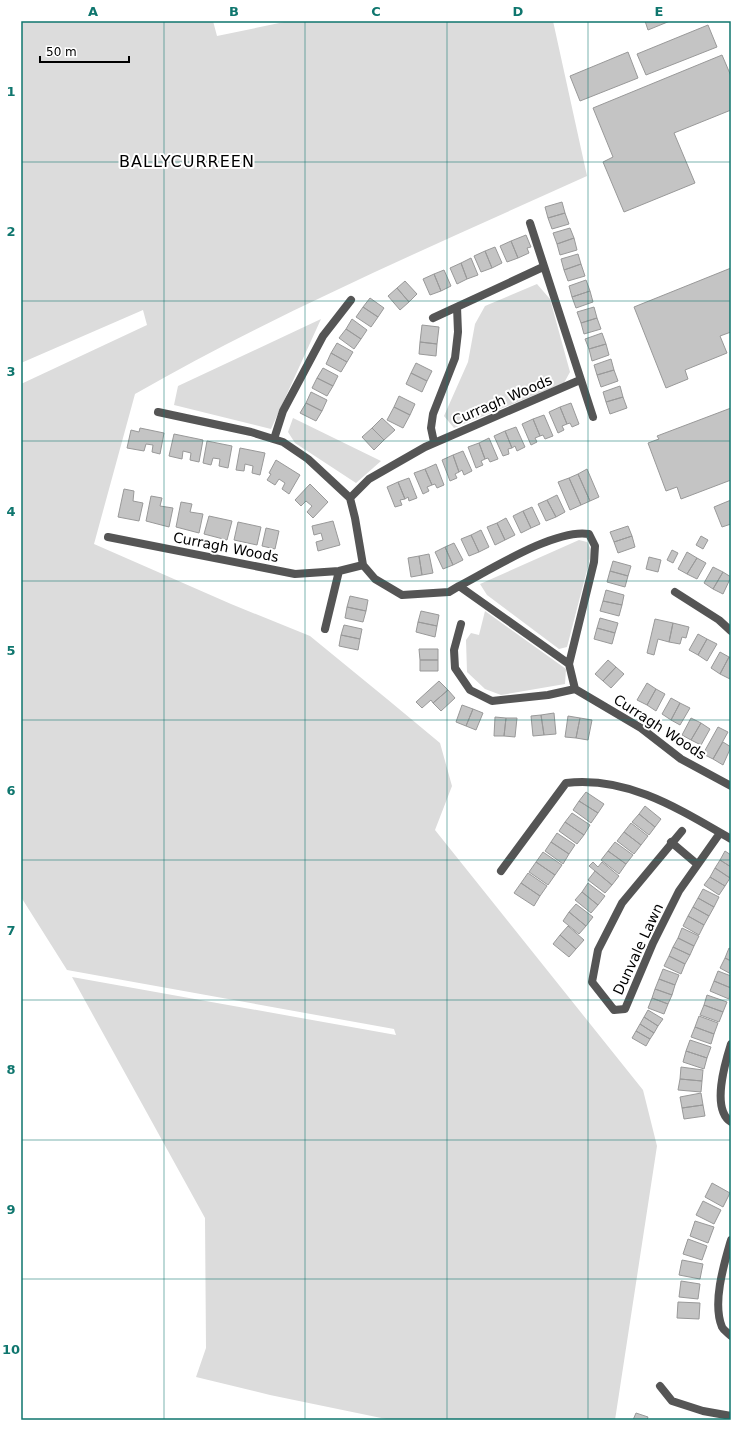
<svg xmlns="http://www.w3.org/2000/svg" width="752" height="1441" viewBox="0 0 752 1441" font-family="'DejaVu Sans',sans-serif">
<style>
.green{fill:#dcdcdc}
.building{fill:#c4c4c4;stroke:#999}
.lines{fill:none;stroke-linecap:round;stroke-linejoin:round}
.minor{stroke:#555;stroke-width:8}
.grid{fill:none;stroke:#0f766e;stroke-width:1;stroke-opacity:0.55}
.labels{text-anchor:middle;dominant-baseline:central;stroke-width:4;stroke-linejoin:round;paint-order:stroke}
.street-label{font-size:14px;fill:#000;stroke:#fff}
.quarter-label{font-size:16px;letter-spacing:1px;fill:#000;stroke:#fff}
.neatline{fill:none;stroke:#0f766e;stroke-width:1.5}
.grid-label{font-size:13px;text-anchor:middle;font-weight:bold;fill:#0f766e}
</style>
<rect width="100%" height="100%" fill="#fff"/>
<!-- green -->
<path class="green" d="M21,21H213L217,36L289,21H553L587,176C435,245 280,311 135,394L94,544L231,604L310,636L387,699L440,743L452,786L435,830L643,1090L657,1146L615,1420H391L270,1395L196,1377L206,1348L205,1218L72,977L396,1035L394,1029L67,970L21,897V384L147,325L143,310L21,363Z
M537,284L550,299L570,372L564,383L454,428L444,416L468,362L475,324L485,306Z
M321,319L271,429L174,405L178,386Z
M293,418L381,461L356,483L295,443L288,432Z
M579,540L587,542L592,551L567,647L559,649L487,595L480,584Z
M485,611L566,669L565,684L501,695L485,689L467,672L466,640L471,633L479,635Z"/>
<!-- building -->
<path class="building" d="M645,21H670L648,30Z
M708,25L717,47L646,75L637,54Z
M628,52L638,78L580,101L570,76Z
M722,55L731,76V110L674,133L695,183L624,212L603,162L613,157L593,108Z
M562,202L565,213L548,218L545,207Z
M565,213L569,224L552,229L548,218Z
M570,228L574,238L557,244L553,233Z
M526,235L531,247L527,248L529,253L518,258L511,241Z
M574,238L577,250L560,255L557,244Z
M511,241L518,258L507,262L500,246Z
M495,247L502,263L492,268L485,251Z
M485,251L492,268L481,272L474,256Z
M578,254L581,264L564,270L561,259Z
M471,258L478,275L467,279L461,263Z
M461,263L467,279L457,284L450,268Z
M581,264L585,276L568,281L564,270Z
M731,268V332L720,336L727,353L685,370L688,379L666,388L634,307Z
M444,270L451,286L441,291L434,274Z
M434,274L441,291L430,295L423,279Z
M586,280L590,291L572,297L569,286Z
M405,281L417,294L409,302L397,288Z
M397,288L409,302L400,310L388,296Z
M590,291L593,302L576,308L572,297Z
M370,298L384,308L378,317L363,307Z
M363,307L378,317L371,327L356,317Z
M594,307L597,318L581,323L577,312Z
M597,318L601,329L584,334L581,323Z
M352,319L367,330L361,339L346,329Z
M422,325L439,327L437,344L420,342Z
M346,329L361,339L354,349L339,338Z
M602,333L606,344L589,349L585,339Z
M420,342L437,344L436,356L419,354Z
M337,343L353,352L347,362L331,353Z
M606,344L609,355L592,361L589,349Z
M331,353L347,362L341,372L326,364Z
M611,359L614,370L597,375L594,365Z
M416,363L432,371L427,381L411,373Z
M323,368L338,376L333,386L317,378Z
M614,370L618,381L601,387L597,375Z
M411,373L427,381L422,392L406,384Z
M317,378L333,386L327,396L312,388Z
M620,386L623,397L606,402L603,392Z
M311,392L327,400L322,411L306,403Z
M399,396L415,404L410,415L394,407Z
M623,397L627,408L610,414L606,402Z
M306,403L322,411L316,421L300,413Z
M571,403L579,424L572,427L570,423L567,424L560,407Z
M394,407L410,415L403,428L387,420Z
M560,407L567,424L562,426L564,430L558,433L549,412Z
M731,408V480L681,499L677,487L666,491L648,443L659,439L657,436Z
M544,415L553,436L545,439L543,435L540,436L533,419Z
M382,418L395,430L384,440L372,428Z
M533,419L540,436L535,438L537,442L531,445L522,424Z
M516,427L525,447L517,451L515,446L512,448L505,431Z
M140,428L164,433L160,454L152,452L153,445L146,444L144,451L127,448L131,430L139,432Z
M372,428L384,440L374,450L362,437Z
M505,431L512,448L508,449L509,454L503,456L494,436Z
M174,434L203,440L199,462L190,460L191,453L183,451L182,459L169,456Z
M489,438L498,459L490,462L488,458L485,459L479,443Z
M207,441L232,446L228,468L219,466L220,459L213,458L211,465L203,463Z
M479,443L485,459L481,461L483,465L476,468L468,447Z
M240,448L265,453L260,475L252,473L253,466L245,464L244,471L236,470Z
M463,451L472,471L464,475L462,470L459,472L453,455Z
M453,455L459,472L455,474L457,478L450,481L442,460Z
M276,460L300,475L289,494L282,489L285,483L279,479L275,485L267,480L271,474L269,473Z
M436,464L444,485L437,488L435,484L432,485L425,469Z
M425,469L432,485L427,487L429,491L423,494L414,473Z
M587,469L599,497L590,501L578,474Z
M578,474L590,501L581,505L569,478Z
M409,478L417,498L409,501L408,497L405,499L398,482Z
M569,478L581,505L570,510L558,482Z
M398,482L405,499L400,500L402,505L395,507L387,487Z
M310,484L328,502L313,518L307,512L312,506L306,501L301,506L295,500Z
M124,489L134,491L133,501L143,503L139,521L118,517Z
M557,495L565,512L556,517L547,500Z
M151,496L162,498L160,506L173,508L169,527L146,521Z
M547,500L556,517L546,521L538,504Z
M731,500V524L722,527L714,507Z
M181,502L192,504L190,512L203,514L199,533L176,527Z
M532,507L540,524L531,528L523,511Z
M523,511L531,528L521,533L513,516Z
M209,516L232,521L227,540L204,534Z
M506,518L515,535L505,540L497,523Z
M333,521L340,545L318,551L316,542L323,540L321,533L314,535L312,526Z
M238,522L261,527L257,545L234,540Z
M497,523L505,540L495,545L487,527Z
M628,526L632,536L614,542L610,532Z
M266,528L279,531L275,549L262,546Z
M481,530L489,547L479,552L471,535Z
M471,535L479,552L469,556L461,539Z
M632,536L635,547L618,553L614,542Z
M701,536L708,540L703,549L696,545Z
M454,543L463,560L453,565L445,547Z
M445,547L453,565L443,569L435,552Z
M672,550L678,553L673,563L667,560Z
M687,552L697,558L687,574L678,569Z
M429,554L433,573L422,575L419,556Z
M419,556L422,575L411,577L408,558Z
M649,557L661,560L658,572L646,569Z
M697,558L706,563L697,579L687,574Z
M613,561L631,566L628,576L610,571Z
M713,567L723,572L713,589L704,583Z
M610,571L628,576L625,587L607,582Z
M723,572L731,577L723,594L713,589Z
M606,590L624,595L622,605L603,601Z
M350,596L368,600L366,611L347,607Z
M603,601L622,605L619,616L600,611Z
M347,607L366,611L363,622L345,618Z
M421,611L439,615L437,626L418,622Z
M600,618L618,623L615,633L597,628Z
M655,619L673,623L669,642L658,639L654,655L647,653Z
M418,622L437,626L435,637L416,632Z
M673,623L689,627L686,638L682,637L680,644L669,642Z
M344,625L362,629L360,639L341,635Z
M597,628L615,633L612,644L594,639Z
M698,634L707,639L698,655L689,650Z
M341,635L360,639L358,650L339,646Z
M707,639L717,644L707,661L698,655Z
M419,649H438V660H420Z
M720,652L729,657L720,674L711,668Z
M729,657L731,658L730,679L720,674Z
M420,660H438V671H420Z
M608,660L616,667L603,681L595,674Z
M616,667L624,674L611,688L603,681Z
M439,681L448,690L433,703L431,700L422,708L416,702Z
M647,683L656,689L647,705L637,700Z
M656,689L665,694L656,711L647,705Z
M448,690L455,698L441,711L433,703Z
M671,698L680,703L671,720L662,714Z
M680,703L690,708L680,725L671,720Z
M462,705L473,709L466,726L456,722Z
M473,709L483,713L476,730L466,726Z
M554,713L556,734L544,735L541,715Z
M541,715L544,735L533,736L531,716Z
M568,716L580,718L576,738L565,737Z
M495,717L506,718L504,736H494Z
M506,718H517L515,737L504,736Z
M580,718L592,720L588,740L576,738Z
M691,718L701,723L691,740L682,735Z
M701,723L710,729L701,745L691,740Z
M718,727L728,732L713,759L703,754Z
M723,742L731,747L723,765L713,759Z
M586,792L604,804L598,813L579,801Z
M579,801L598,813L591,823L573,810Z
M645,806L661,819L655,827L639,814Z
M572,813L590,825L584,835L565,822Z
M639,814L655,827L649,835L632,822Z
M565,822L584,835L577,844L559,831Z
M631,823L648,836L641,845L624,832Z
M624,832L641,845L634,854L617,841Z
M557,833L575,845L569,854L551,842Z
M551,842L569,854L563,864L545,851Z
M615,842L633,855L626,864L608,851Z
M608,851L626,864L619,874L601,860Z
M725,851L731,855V867L720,860Z
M543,852L562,865L555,875L536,862Z
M720,860L731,867L730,878L715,868Z
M536,862L555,875L548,885L529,872Z
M593,862L598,867L602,862L619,876L612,885L589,866Z
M715,868L730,878L725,886L710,877Z
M595,871L612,885L605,893L588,880Z
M528,873L547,886L540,896L521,883Z
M710,877L725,886L719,895L704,885Z
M521,883L540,896L534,906L514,893Z
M588,883L605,896L598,905L582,892Z
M703,889L719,897L714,907L698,898Z
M582,892L598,905L591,913L575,900Z
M698,898L714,907L709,916L693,907Z
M576,904L593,917L586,926L569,912Z
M693,907L709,916L704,925L688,916Z
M569,912L586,926L579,934L563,921Z
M688,916L704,925L699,935L683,926Z
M568,926L584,940L576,949L560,935Z
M682,928L699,936L694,946L678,938Z
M560,935L576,949L569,957L553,944Z
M678,938L694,946L690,955L673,947Z
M673,947L690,955L685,964L669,956Z
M729,948L731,949V961L725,958Z
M669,956L685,964L681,974L664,966Z
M725,958L731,961V974L720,968Z
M663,969L679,975L675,985L659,979Z
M718,971L731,976V988L714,981Z
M659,979L675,985L672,995L655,989Z
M714,981L731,988L729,999L710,991Z
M655,989L672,995L668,1004L652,998Z
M707,995L727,1002L723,1012L704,1005Z
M652,998L668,1004L664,1014L648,1008Z
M704,1005L723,1012L719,1022L700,1015Z
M648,1010L663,1019L658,1026L644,1017Z
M699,1016L718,1023L714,1034L695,1027Z
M644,1017L658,1026L654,1033L640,1024Z
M640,1024L654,1033L650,1039L636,1031Z
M695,1027L714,1034L711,1044L691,1037Z
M636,1031L650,1039L646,1046L632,1038Z
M690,1040L711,1047L707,1058L686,1051Z
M686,1051L707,1058L704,1069L683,1062Z
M681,1067L703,1070L702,1081L680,1079Z
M680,1079L702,1081L701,1092L678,1090Z
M701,1093L703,1105L682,1108L680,1097Z
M703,1105L705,1116L684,1119L682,1108Z
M712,1183L730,1193L723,1207L705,1197Z
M703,1201L721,1210L714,1224L696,1215Z
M695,1221L714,1227L708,1243L690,1236Z
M688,1239L707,1246L702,1260L683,1254Z
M682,1260L703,1264L700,1279L679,1275Z
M681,1281L700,1284L698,1299L679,1297Z
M678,1302L700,1303L699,1319L677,1318Z
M636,1413L648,1417L647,1420H633Z"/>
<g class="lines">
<!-- minor -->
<path class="minor" d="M530,223L593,417
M433,318L543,267
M158,412L251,432L283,442L308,459L350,498L355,518L363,565L375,579L402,595L449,592L459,586L569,664L575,689L641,728L681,759L731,786
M274,439L283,411L323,336L351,300
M434,442L431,428L433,414L455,358L458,332L457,307
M350,498L369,479L425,447L580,380
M108,537L295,574L339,571L363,565
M459,586C490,570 556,528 589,534L595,546L594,562L569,664
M675,592L719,620L731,631
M461,624L454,650L455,668L470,690L492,701L548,695L575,689
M325,629L339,571
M682,831L622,903L598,950L592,982L614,1010L625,1009L653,943L679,891L720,833
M671,842L697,864
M501,871L566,783C628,776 679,809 731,839
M731,1044C725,1063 711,1109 731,1122
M731,1240C724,1264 712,1303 722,1327C724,1331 728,1333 731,1336
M660,1386L672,1401L703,1411L731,1416"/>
</g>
<!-- grid -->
<path class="grid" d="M164,21V1420M305,21V1420M447,21V1420M588,21V1420M21,162H731M21,301H731M21,441H731M21,581H731M21,720H731M21,860H731M21,1000H731M21,1140H731M21,1279H731"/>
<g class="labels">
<!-- street labels -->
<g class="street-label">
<text transform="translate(502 400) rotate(-23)">Curragh Woods</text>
<text transform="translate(226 547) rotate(11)">Curragh Woods</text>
<text transform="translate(660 727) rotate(33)">Curragh Woods</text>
<text transform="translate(638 949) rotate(-65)">Dunvale Lawn</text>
</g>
<!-- quarter labels -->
<g class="quarter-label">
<text x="187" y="161">BALLYCURREEN</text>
</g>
</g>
<!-- border -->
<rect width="752" height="1441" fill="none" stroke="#ffffff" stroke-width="44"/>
<!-- scale -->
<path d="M40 56v6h89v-6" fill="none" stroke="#000000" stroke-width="2"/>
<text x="46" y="56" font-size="12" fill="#000000" stroke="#ffffff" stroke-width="3" paint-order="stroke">50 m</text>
<rect x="22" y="22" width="708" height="1397" class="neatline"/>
<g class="grid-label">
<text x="93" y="16">A</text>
<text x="234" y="16">B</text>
<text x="376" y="16">C</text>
<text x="518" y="16">D</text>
<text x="659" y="16">E</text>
<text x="11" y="96">1</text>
<text x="11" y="236">2</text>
<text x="11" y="376">3</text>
<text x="11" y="516">4</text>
<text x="11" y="655">5</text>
<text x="11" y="795">6</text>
<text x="11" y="935">7</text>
<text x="11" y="1074">8</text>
<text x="11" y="1214">9</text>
<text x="11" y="1354">10</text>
</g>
</svg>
